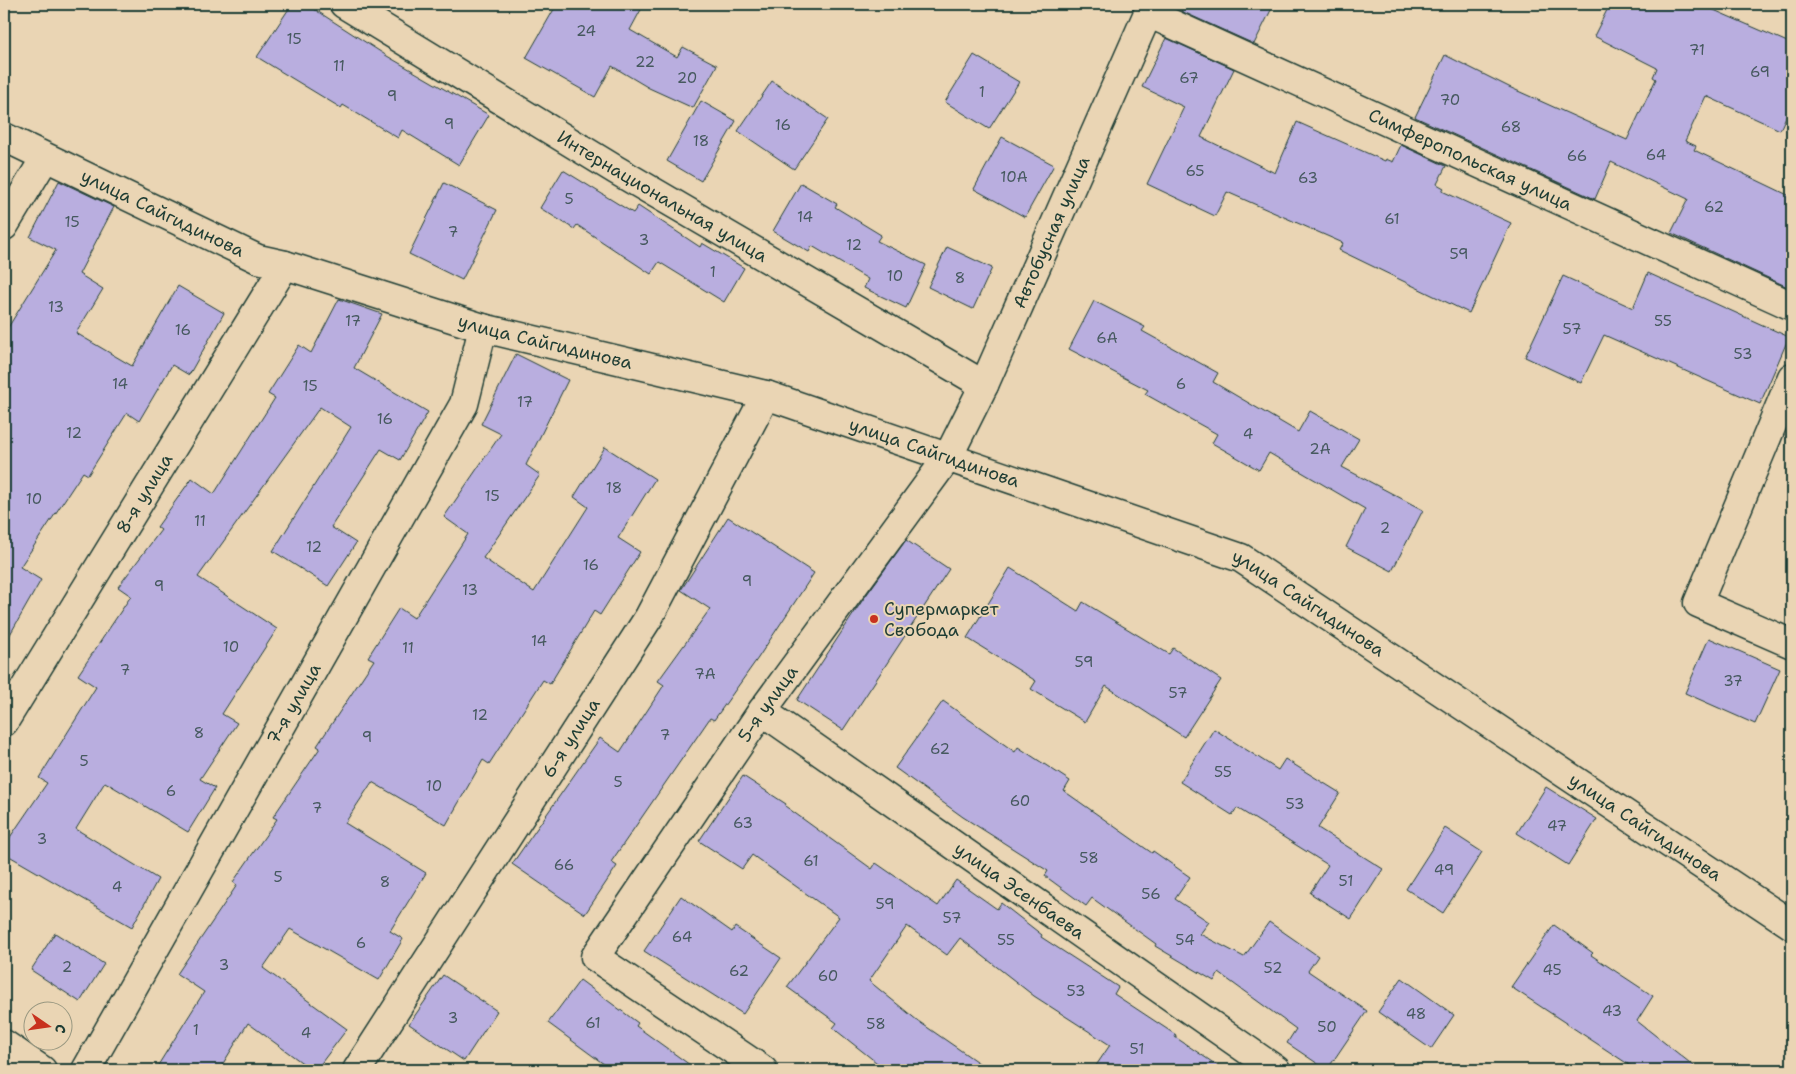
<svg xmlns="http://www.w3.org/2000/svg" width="1796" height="1074" viewBox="0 0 1796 1074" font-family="'Shantell Sans',sans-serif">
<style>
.building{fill:#b9aedf;stroke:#1f3d34}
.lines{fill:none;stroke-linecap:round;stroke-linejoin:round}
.minor-casing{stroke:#1f3d34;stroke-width:31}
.primary-casing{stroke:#1f3d34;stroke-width:31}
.minor{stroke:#ead5b4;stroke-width:28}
.primary{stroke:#ead5b4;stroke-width:28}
.poi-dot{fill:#c8321e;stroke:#ead5b4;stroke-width:2}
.labels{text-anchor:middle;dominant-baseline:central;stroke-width:4;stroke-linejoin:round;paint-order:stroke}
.number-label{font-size:15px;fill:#46595f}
.street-label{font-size:18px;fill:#1f3d34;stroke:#ead5b4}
.poi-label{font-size:18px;fill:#1f3d34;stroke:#ead5b4;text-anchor:start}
</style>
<rect width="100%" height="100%" fill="#ead5b4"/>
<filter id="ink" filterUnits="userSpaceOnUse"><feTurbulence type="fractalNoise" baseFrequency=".02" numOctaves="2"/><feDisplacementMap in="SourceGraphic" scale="10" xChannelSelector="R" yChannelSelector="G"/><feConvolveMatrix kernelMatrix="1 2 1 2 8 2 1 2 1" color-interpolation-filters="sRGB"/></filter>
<g filter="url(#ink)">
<!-- building -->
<path class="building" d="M292,4H306L387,56L489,115L459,165L402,130L398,138L343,105L341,108L257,57Z
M557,4H644L630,30L677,57L683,47L717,65L693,108L649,88L612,66L595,97L526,58Z
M1184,4H1274L1254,44L1181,11Z
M1610,4H1700L1792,44V103L1780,130L1706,96L1685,141L1696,146L1694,150L1792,197V289L1671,233L1688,199L1611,162L1595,199L1415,117L1445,55L1509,87L1627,140L1656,79L1653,77L1657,68L1594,36Z
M1166,38L1234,69L1201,137L1275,173L1297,122L1385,161L1386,159L1393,162L1401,145L1446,166L1437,184L1444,188L1442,191L1511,223L1469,313L1339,250L1343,243L1227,192L1215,216L1147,184L1184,107L1142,87Z
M974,55L1019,82L989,129L945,102Z
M772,81L828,119L794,169L738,131Z
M701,101L736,121L701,181L667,161Z
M1002,137L1054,165L1025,217L974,189Z
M563,170L633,213L638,206L700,247L702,243L744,268L724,302L659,262L651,274L577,225L574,229L540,208Z
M59,181L114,207L79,274L103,289L76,333L132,366L178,286L224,313L189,375L172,365L139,421L127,413L88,475L83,472L20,567L41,580L4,645V334L56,250L30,237Z
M444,183L497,210L462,280L409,254Z
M801,183L837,204L835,207L881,235L877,241L926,265L906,308L864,288L868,279L812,246L809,252L773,231Z
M947,247L992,268L973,309L928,287Z
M1648,273L1789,337L1760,404L1604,335L1581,383L1525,357L1563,276L1633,308Z
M339,299L382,314L354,368L428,412L400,460L381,449L331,527L356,543L328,586L273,551L351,427L320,407L198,577L277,629L222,714L237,723L200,779L215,788L188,832L105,782L76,829L158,879L132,927L4,853V846L47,783L39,778L96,687L78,675L131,596L118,587L161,530L157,527L192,478L214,494L275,398L268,394L299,345L311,353Z
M1094,301L1145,327L1142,331L1218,373L1213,382L1298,432L1310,411L1359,439L1342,467L1423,510L1392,571L1346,547L1365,509L1269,453L1259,470L1212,443L1217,434L1145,394L1148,390L1069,349Z
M516,354L568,380L526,465L540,475L483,558L534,592L588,507L574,497L605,447L655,479L618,538L640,552L600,615L594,611L550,684L543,680L489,764L483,760L446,825L372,782L345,823L426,873L390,931L403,939L379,980L290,929L263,968L347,1029L316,1070H312L248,1023L219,1070H155L204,992L177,974L237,885L233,882L277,819L273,817L320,748L317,746L374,660L368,657L399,608L414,618L468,534L444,517L501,434L481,424Z
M728,517L814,573L758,658L714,720L710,718L611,862L617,866L585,914L512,864L600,738L620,752L664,685L658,681L710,609L681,590Z
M906,540L949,569L843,730L797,700L862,601Z
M1010,568L1078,611L1083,602L1169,654L1173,648L1221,680L1184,737L1106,686L1085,722L1031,689L1036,681L967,638Z
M1709,638L1780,669L1755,724L1685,693Z
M943,701L1015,752L1018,747L1070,781L1064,791L1152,853L1153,851L1190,877L1175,899L1209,922L1200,934L1244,957L1269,922L1318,956L1308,971L1367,1011L1327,1070L1287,1043L1296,1029L1219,973L1214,981L1155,946L1156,944L1092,898L1086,906L1045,876L1048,871L963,817L895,768Z
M1214,729L1278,770L1285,759L1340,793L1318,828L1383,869L1351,919L1310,893L1328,865L1237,808L1232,815L1180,782Z
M743,776L786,804L785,806L872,869L876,863L938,906L956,880L997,909L1001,903L1042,935L1041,937L1118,987L1114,994L1176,1035L1175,1037L1224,1070H1093L1110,1045L1034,996L960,938L947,955L907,926L869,981L918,1021L989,1070H886L833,1028L837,1023L787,987L839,917L752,855L742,869L699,841Z
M1546,787L1597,819L1568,865L1517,833Z
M1445,828L1482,852L1443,913L1406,889Z
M681,896L732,932L735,927L781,958L743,1014L644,951Z
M1554,925L1593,953L1591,955L1653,996L1637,1021L1699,1070H1637L1511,987Z
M55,933L104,964L80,1002L31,970Z
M443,975L497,1011L464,1061L409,1024Z
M1402,978L1454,1015L1431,1049L1378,1012Z
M580,980L638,1023L636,1026L697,1070H612L548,1023Z"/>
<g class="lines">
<defs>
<g id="minor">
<path id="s1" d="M344,4L616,170L984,385"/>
<path id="s2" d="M1148,13L1792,306"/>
<path d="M4,226L45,158"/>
<path d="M1792,377L1698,603L1792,644"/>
<path id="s3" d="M762,711L1276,1070"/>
<path id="s4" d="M4,722L285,265"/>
<path d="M4,1044L42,1070"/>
<path id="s5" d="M86,1070L464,404L483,328"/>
<path id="s6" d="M357,1070L649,617L766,395"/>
<path id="s7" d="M763,1070L595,957L762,711L948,457L984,385L1152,4"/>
</g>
<g id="primary">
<path id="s8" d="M4,137L258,259L285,265L483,328L766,395L1241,558L1792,925"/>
</g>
</defs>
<!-- minor casing -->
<use href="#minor" class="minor-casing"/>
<!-- primary casing -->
<use href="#primary" class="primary-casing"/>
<!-- minor -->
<use href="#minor" class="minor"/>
<!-- primary -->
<use href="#primary" class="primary"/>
</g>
</g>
<!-- markers -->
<circle class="poi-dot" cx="874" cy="619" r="5"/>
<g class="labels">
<!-- number labels -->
<g class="number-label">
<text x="586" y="31">24</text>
<text x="294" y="39">15</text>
<text x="1697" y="50">71</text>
<text x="645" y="62">22</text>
<text x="339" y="66">11</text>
<text x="1760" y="72">69</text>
<text x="687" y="78">20</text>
<text x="1189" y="78">67</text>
<text x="982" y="92">1</text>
<text x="392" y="96">9</text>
<text x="1450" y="100">70</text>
<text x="449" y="124">9</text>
<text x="783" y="125">16</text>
<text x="1511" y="127">68</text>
<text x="701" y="141">18</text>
<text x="1656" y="155">64</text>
<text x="1577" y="156">66</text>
<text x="1195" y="171">65</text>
<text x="1014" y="177">10А</text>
<text x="1308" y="178">63</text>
<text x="569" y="199">5</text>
<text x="1714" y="207">62</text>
<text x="805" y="217">14</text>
<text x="1392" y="219">61</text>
<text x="72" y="222">15</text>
<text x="453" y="232">7</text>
<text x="644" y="240">3</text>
<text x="854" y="245">12</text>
<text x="1459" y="254">59</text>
<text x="713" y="272">1</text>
<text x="895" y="276">10</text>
<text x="960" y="278">8</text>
<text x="56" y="307">13</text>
<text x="353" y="321">17</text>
<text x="1663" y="321">55</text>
<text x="1572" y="329">57</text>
<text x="183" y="330">16</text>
<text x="1107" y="338">6А</text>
<text x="1743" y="354">53</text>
<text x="120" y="384">14</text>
<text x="1181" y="384">6</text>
<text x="310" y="386">15</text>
<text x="525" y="402">17</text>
<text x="385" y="419">16</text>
<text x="74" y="433">12</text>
<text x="1248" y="434">4</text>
<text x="1320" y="449">2А</text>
<text x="614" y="488">18</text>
<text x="492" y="496">15</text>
<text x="34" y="499">10</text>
<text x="200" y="521">11</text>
<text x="1385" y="528">2</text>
<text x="314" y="547">12</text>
<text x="591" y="565">16</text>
<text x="747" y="581">9</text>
<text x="159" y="586">9</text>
<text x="470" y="590">13</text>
<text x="539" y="641">14</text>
<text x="231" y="647">10</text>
<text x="408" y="648">11</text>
<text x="1084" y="662">59</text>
<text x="125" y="670">7</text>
<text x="705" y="674">7А</text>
<text x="1733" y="681">37</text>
<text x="1178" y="693">57</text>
<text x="480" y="715">12</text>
<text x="199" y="733">8</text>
<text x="665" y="735">7</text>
<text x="367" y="737">9</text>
<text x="940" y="749">62</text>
<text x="84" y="761">5</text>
<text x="1223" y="772">55</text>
<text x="618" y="782">5</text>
<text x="434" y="786">10</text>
<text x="171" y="791">6</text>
<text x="1020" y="801">60</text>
<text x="1295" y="804">53</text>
<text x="317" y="808">7</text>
<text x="743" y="823">63</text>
<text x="1557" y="826">47</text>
<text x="42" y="839">3</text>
<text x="1089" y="858">58</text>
<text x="811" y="861">61</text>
<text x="564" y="865">66</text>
<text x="1444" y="870">49</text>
<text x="278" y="877">5</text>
<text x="1346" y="881">51</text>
<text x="385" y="882">8</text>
<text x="117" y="887">4</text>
<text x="1151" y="894">56</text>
<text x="885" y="904">59</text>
<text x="952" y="918">57</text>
<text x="682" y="937">64</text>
<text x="1006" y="940">55</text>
<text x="1185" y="940">54</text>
<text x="361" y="943">6</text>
<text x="224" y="965">3</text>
<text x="67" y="967">2</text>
<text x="1273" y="968">52</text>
<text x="1552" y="970">45</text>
<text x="739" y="971">62</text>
<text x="828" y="976">60</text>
<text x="1076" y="991">53</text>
<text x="1612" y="1011">43</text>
<text x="1416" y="1014">48</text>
<text x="453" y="1018">3</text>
<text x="593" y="1023">61</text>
<text x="876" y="1024">58</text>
<text x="1327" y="1027">50</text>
<text x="196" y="1030">1</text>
<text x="306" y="1033">4</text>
<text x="1137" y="1049">51</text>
</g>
<!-- street labels -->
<g class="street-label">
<text stroke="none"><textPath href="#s2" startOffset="354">Симферопольская улица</textPath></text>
<text stroke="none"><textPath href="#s1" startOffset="372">Интернациональная улица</textPath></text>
<text stroke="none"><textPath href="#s8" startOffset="176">улица Сайгидинова</textPath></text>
<text stroke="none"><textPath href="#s7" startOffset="1062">Автобусная улица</textPath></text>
<text stroke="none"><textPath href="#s8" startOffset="581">улица Сайгидинова</textPath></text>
<text stroke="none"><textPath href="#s8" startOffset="986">улица Сайгидинова</textPath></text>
<text stroke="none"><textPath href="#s4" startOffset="268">8-я улица</textPath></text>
<text stroke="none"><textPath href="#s8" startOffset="1391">улица Сайгидинова</textPath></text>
<text stroke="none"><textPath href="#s5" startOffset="421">7-я улица</textPath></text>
<text stroke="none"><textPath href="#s7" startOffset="509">5-я улица</textPath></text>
<text stroke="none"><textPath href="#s6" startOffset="395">6-я улица</textPath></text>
<text stroke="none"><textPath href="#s8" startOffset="1796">улица Сайгидинова</textPath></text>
<text stroke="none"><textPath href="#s3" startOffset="314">улица Эсенбаева</textPath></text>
</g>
<!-- poi labels -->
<g class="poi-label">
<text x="884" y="609">Супермаркет<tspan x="884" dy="21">Свобода</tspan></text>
</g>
</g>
<!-- margin -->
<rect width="1796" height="1074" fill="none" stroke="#ead5b4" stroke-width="20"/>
<rect x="10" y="10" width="1776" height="1054" fill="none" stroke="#1f3d34" stroke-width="2" filter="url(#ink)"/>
<!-- north arrow -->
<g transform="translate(48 1026) rotate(103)"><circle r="24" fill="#ead5b4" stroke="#999881"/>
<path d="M0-4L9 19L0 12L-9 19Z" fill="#c8321e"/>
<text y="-8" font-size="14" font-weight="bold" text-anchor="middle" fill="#1f3d34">С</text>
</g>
</svg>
